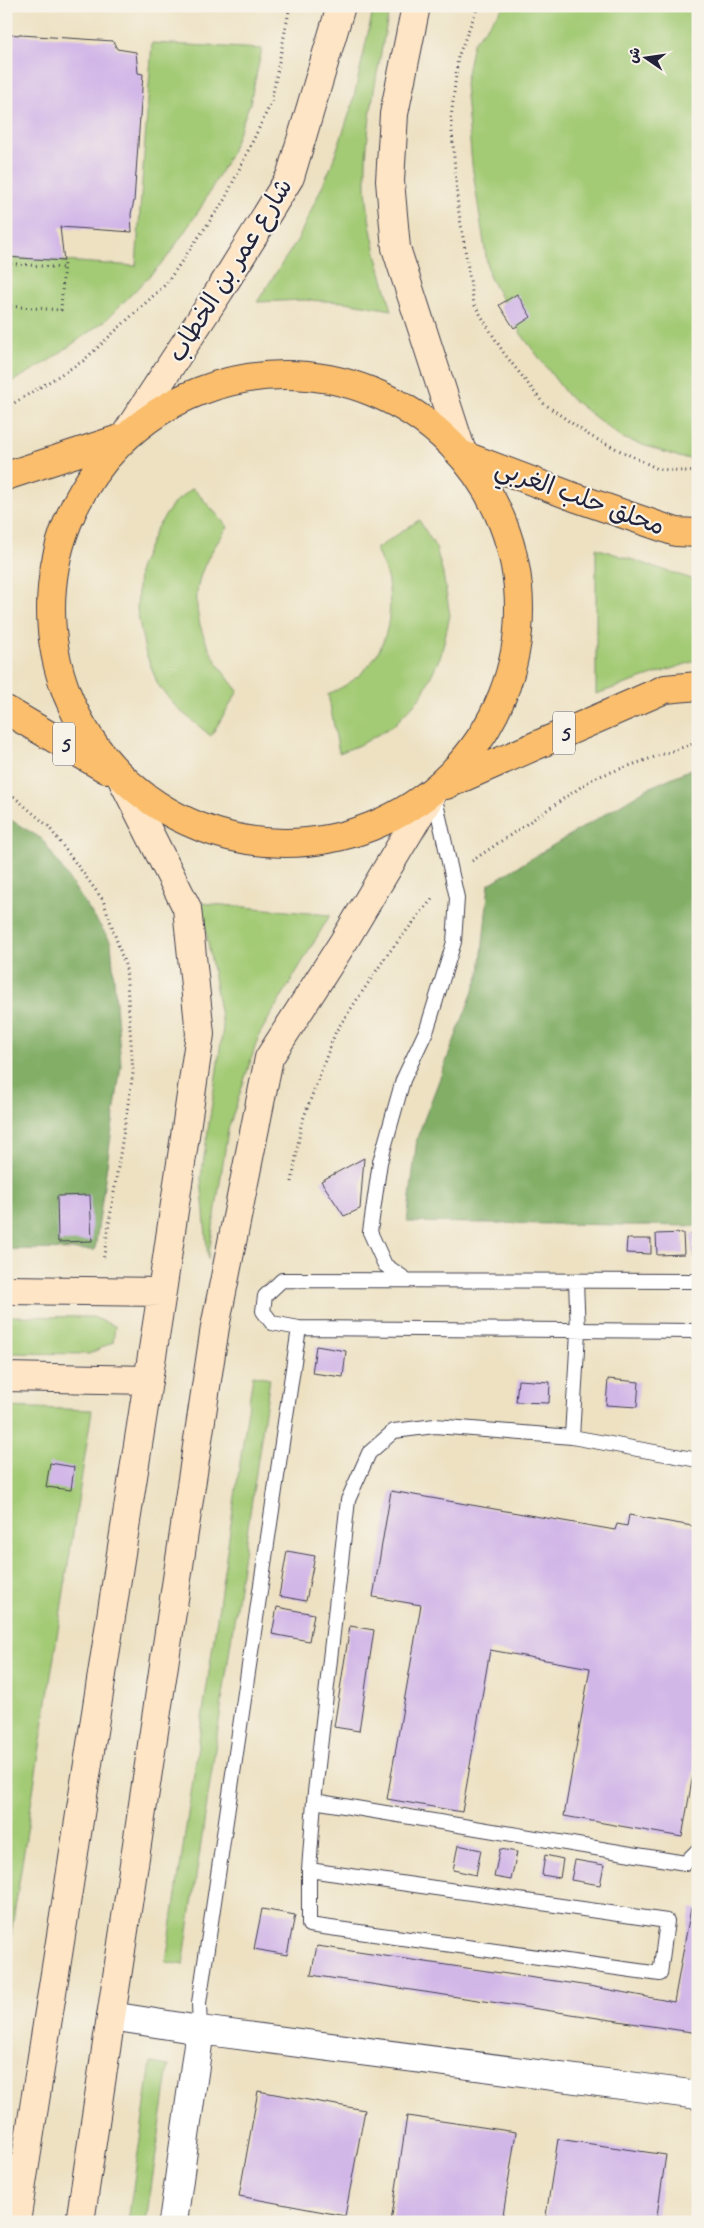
<svg xmlns="http://www.w3.org/2000/svg" width="704" height="2228" viewBox="0 0 704 2228" font-family="Caveat,'Playpen Sans Arabic',sans-serif">
<style>
.green{fill:#a3ca75;stroke:#627658}
.forest{fill:#82ae66;stroke:#526850}
.building{fill:#d1b6e8}
.lines{fill:none;stroke-linecap:round;stroke-linejoin:round}
.lane-casing{stroke:#403f4f;stroke-width:16}
.street-casing{stroke:#403f4f;stroke-width:30}
.secondary-casing{stroke:#403f4f;stroke-width:30}
.highway-casing{stroke:#403f4f;stroke-width:30}
.path{stroke:#403f4f;stroke-width:3;stroke-dasharray:1 4;stroke-linecap:butt}
.lane{stroke:#fff;stroke-width:14}
.street{stroke:#fff;stroke-width:28}
.secondary{stroke:#fde5c5;stroke-width:28}
.highway{stroke:#fabe6d;stroke-width:28}
.labels{text-anchor:middle;dominant-baseline:central;stroke-width:4.5;stroke-linejoin:round;paint-order:stroke}
.shield{fill:#f7f3e8;stroke:#62616f;stroke-width:1}
.shield-label{font-size:24px;font-weight:bold;fill:#22223b}
.street-label{font-size:25px;fill:#22223b;stroke:#f7f3e8}
</style>
<rect width="100%" height="100%" fill="#f7f3e8"/>
<filter id="ink" filterUnits="userSpaceOnUse"><feTurbulence type="fractalNoise" baseFrequency=".02" numOctaves="2"/><feDisplacementMap in="SourceGraphic" scale="10" xChannelSelector="R" yChannelSelector="G"/><feConvolveMatrix kernelMatrix="1 2 1 2 8 2 1 2 1" color-interpolation-filters="sRGB"/></filter>
<filter id="wash" filterUnits="userSpaceOnUse"><feTurbulence type="fractalNoise" baseFrequency=".0096" numOctaves="4" result="noise"/><feDisplacementMap in="SourceGraphic" scale="20" xChannelSelector="R" yChannelSelector="G"/><feGaussianBlur stdDeviation="1.12" result="paint"/><feColorMatrix in="noise" values="0 0 0 0 0 0 0 0 0 0 0 0 0 0 0 0 0 1.4 0 .05"/><feComposite in="paint" operator="in"/></filter>
<g filter="url(#wash)">
<rect width="100%" height="100%" fill="#ede1c2"/>
<!-- green -->
<path class="green" d="M374,6H390C379,66 364,126 366,187C368,229 380,270 392,310L345,302L304,300L257,302L298,239L330,169L352,106Z
M504,6H698V459L682,458L622,438L568,396L521,334L489,276L472,165L465,84L473,43Z
M152,43L262,49L250,103L230,155L200,209L166,259L106,320L47,362L6,385V257L136,266Z
M193,488L228,527C216,544 204,561 199,581C189,622 213,661 238,691L211,736L178,709L158,685L145,651L137,610L139,569L156,529L174,503Z
M419,520L436,548L443,574L450,615L441,655L421,697L394,725L362,744L339,753L328,694C377,674 396,633 388,582C386,571 380,560 376,549Z
M596,548L698,581V660L596,694Z
M201,903L330,915L259,1035L228,1130L208,1260L201,1178L223,1028Z
M6,1316L93,1317L115,1326L113,1342L89,1354L6,1353Z
M253,1375L270,1378L183,1965L166,1962Z
M6,1407L92,1410L6,1967Z
M151,2063L169,2066L146,2222H128Z"/>
<!-- forest -->
<path class="forest" d="M698,766V1226L407,1222L417,1138L480,973L489,884L648,788Z
M6,817L42,839L111,942L121,1065L95,1250L6,1249Z"/>
<g id="blocks">
<!-- building -->
<path class="building" d="M6,34L113,41L117,49L136,52L138,73L143,74L134,201L131,214L132,232L60,227L64,261L6,257Z
M517,294L531,317L514,328L499,305Z
M364,1158L360,1209L344,1216L321,1181Z
M90,1195L92,1241L58,1242L57,1196Z
M683,1233L684,1254L657,1255L656,1234Z
M691,1234H698V1254H692Z
M627,1239H651V1254L626,1253Z
M316,1346L346,1351L343,1377L312,1373Z
M608,1379L639,1382L637,1407L606,1405Z
M518,1380L550,1382L549,1403L516,1402Z
M50,1463L74,1467L71,1490L46,1487Z
M391,1491L615,1530L617,1524L627,1526L629,1515L698,1527V1746L682,1837L564,1816L590,1668L490,1650L462,1812L387,1799L421,1605L373,1597Z
M287,1551L315,1556L306,1601L279,1596Z
M277,1607L314,1614L309,1641L272,1634Z
M350,1626L374,1630L359,1731L334,1727Z
M458,1845L481,1850L476,1875L453,1870Z
M500,1849L517,1852L511,1880L494,1877Z
M545,1855L563,1859L560,1878L542,1875Z
M575,1860L604,1865L600,1885L571,1880Z
M691,1908L698,1909V2033L311,1975L317,1946L589,1986L674,2002Z
M262,1909L295,1915L287,1955L254,1949Z
M258,2091L365,2110L345,2216L239,2196Z
M407,2116L516,2132L502,2222H391Z
M558,2139L666,2155L656,2222H545Z"/>
</g>
</g>
<g filter="url(#ink)">
<use href="#blocks" fill-opacity="0" stroke="#403f4f" stroke-width="1"/>
<g class="lines">
<defs>
<path id="lane" d="M407,1280L385,1265L370,1232L380,1162L403,1080L427,1029L454,942L457,898L434,794
M698,1281L282,1280L265,1296L263,1311L272,1323L299,1328L698,1331
M572,1437L698,1460
M314,1801L685,1863L698,1850
M309,1870L667,1921L660,1974L309,1925V1870L314,1801L348,1500L369,1453L394,1431L435,1426L572,1437L578,1332L576,1282
M200,2030L199,2003L299,1328"/>
<path id="street" d="M111,2016L200,2030L698,2095
M173,2222L200,2030"/>
<path id="secondary" d="M416,6L394,114L390,181L396,248L463,455
M124,437L220,290L290,177L341,6
M6,1290L162,1292
M6,1377L148,1380
M16,2222L162,1292L200,1034L187,908L122,779
M80,2222L215,1327L269,1058L344,941L434,790"/>
<path id="highway" d="M51 609a234 234 0 1 1 468 0a234 234 0 1 1-468 0Z
M463,455L574,497L676,532L698,533
M6,476L122,438
M6,710L106,769
M446,785L665,689L698,686"/>
</defs>
<!-- lane casing -->
<use href="#lane" class="lane-casing"/>
<!-- street casing -->
<use href="#street" class="street-casing"/>
<!-- secondary casing -->
<use href="#secondary" class="secondary-casing"/>
<!-- highway casing -->
<use href="#highway" class="highway-casing"/>
<!-- path -->
<path class="path" d="M478,6L458,57L451,119L458,207L474,304L503,352L543,403L590,436L658,469L698,472
M6,263L64,268
M6,306L61,310L64,261
M6,408L83,361L166,284L225,199L271,103L290,6
M6,790L48,826L103,900L126,968L133,1073L103,1261
M472,861L594,778L698,742
M292,1182L301,1125L336,1031L387,955L432,899"/>
<!-- lane -->
<use href="#lane" class="lane"/>
<!-- street -->
<use href="#street" class="street"/>
<!-- secondary -->
<use href="#secondary" class="secondary"/>
<!-- highway -->
<use href="#highway" class="highway"/>
</g>
</g>
<g class="labels">
<!-- shield labels -->
<g class="shield">
<rect x="553" y="711.5" width="22" height="43" rx="4"/>
<rect x="53" y="722.5" width="22" height="43" rx="4"/>
</g>
<g class="shield-label">
<text x="564" y="733">5</text>
<text x="64" y="744">5</text>
</g>
<!-- street labels -->
<g class="street-label">
<text transform="translate(230 270) rotate(-58)">شارع عمر بن الخطاب</text>
<text transform="translate(580 497) rotate(20)">محلق حلب الغربي</text>
</g>
</g>
<!-- margin -->
<rect width="704" height="2228" fill="none" stroke="#f7f3e8" stroke-width="25"/>
<!-- north arrow -->
<g transform="translate(646 58) rotate(283)" stroke="#f7f3e8" stroke-width="4" paint-order="stroke">
<path d="M0-4L9 19L0 12L-9 19Z" fill="#22223b"/>
<text y="-8" font-size="14" font-weight="bold" text-anchor="middle" fill="#22223b">ش</text>
</g>
</svg>
